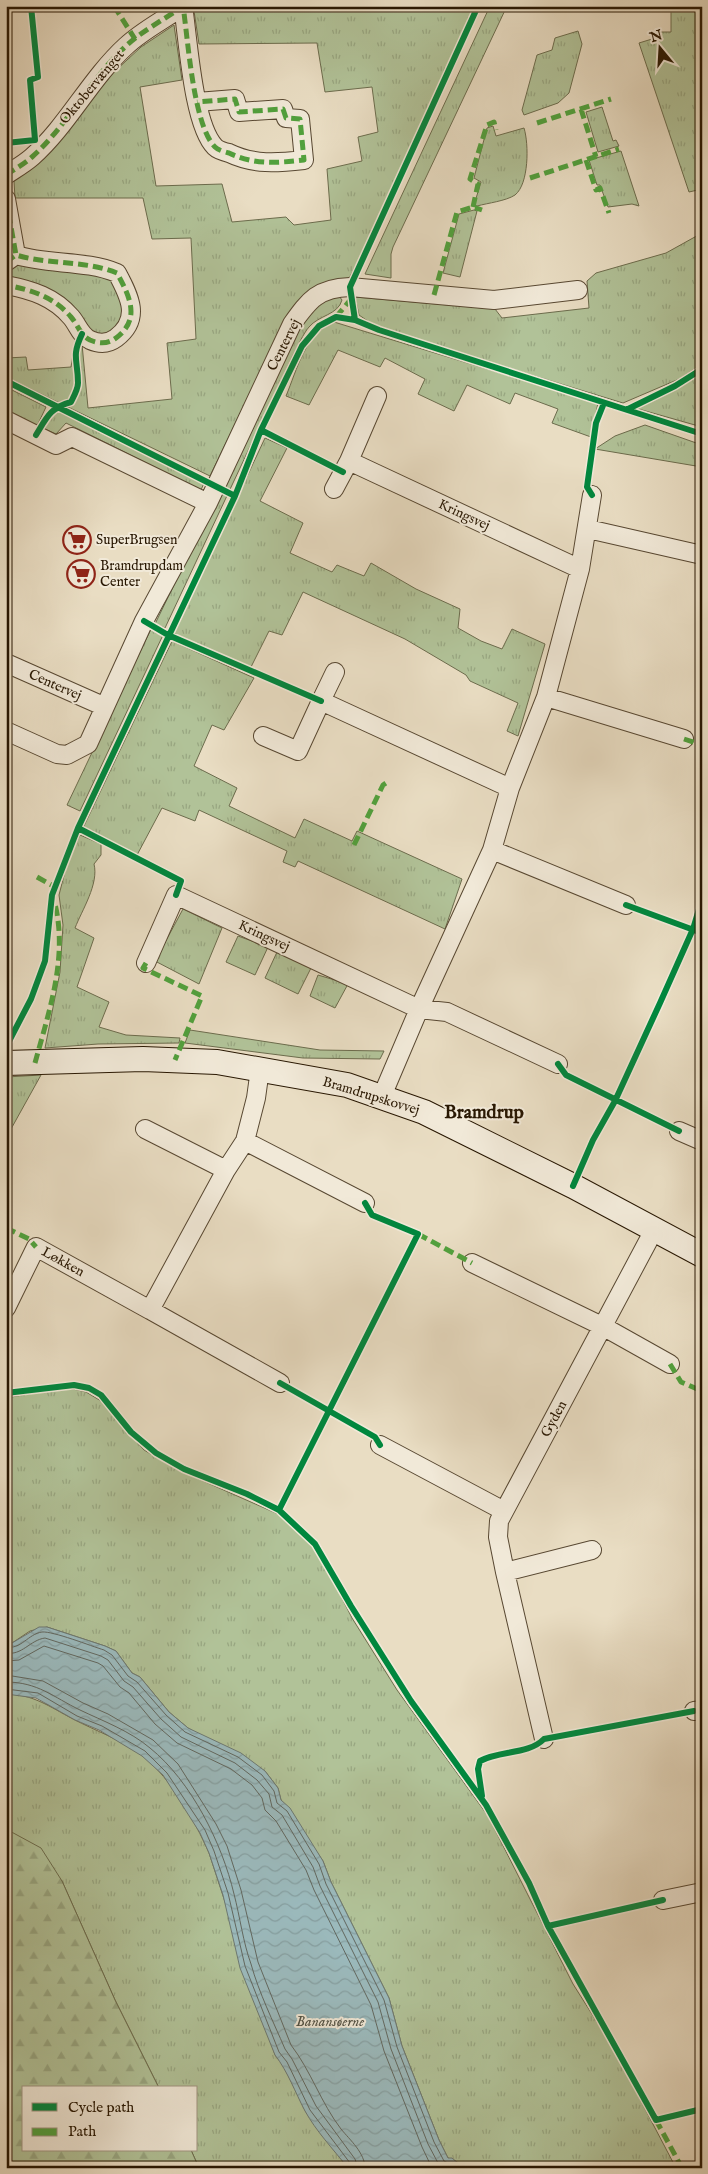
<svg xmlns="http://www.w3.org/2000/svg" width="708" height="2174" viewBox="0 0 708 2174" font-family="'IM FELL English',serif">
<style>
.grass{fill:url(#grass-tufts);stroke:#6c6c4d}
.forest{fill:url(#forest-firs);stroke:#6c6c4d}
.water{fill:url(#water-waves);stroke:#6d7972}
.lines{fill:none;stroke-linecap:round;stroke-linejoin:round}
.shore{stroke:#626860;stroke-width:1}
.street-casing{stroke:#584832;stroke-width:20}
.secondary-casing{stroke:#281702;stroke-width:26}
.street{stroke:#f1e9d8;stroke-width:18}
.secondary{stroke:#f1e9d8;stroke-width:24}
.quiet{stroke:#51a13d;stroke-width:5;stroke-dasharray:10 5;stroke-linecap:butt}
.cycleway-casing{stroke:#f1e9d8;stroke-width:9}
.cycleway{stroke:#00873e;stroke-width:6}
.labels{text-anchor:middle;dominant-baseline:central;stroke-width:4;stroke-linejoin:round;paint-order:stroke}
.street-label{font-size:14px;fill:#281702;stroke:#f1e9d8}
.poi-label{font-size:14px;fill:#281702;stroke:#f1e9d8;text-anchor:start}
.water-label{font-size:15px;font-style:italic;fill:#505043;stroke:#f1e9d8}
.district-label{font-size:19px;font-weight:bold;fill:#281702;stroke:#f1e9d8}
</style>
<defs>
<pattern id="grass-tufts" width="24" height="20" patternUnits="userSpaceOnUse" patternTransform="scale(1.25)"><rect width="24" height="20" fill="#b1c298"/><path d="M3 7l-1-3M5 7V3M7 7l1-3M15 17l-1-3M17 17v-4M19 17l1-3" fill="none" stroke="#98a681"/></pattern>
<pattern id="forest-firs" width="22" height="20" patternUnits="userSpaceOnUse" patternTransform="scale(1.25)"><rect width="22" height="20" fill="#b1c298"/><path d="M5 1l3.5 6h-7zM16 11l3.5 6h-7z" fill="#98a681"/></pattern>
<pattern id="water-waves" width="16" height="10" patternUnits="userSpaceOnUse" patternTransform="scale(1.25)"><rect width="16" height="10" fill="#9bbabd"/><path d="M0 5q4-4 8 0t8 0" fill="none" stroke="#869fa1"/></pattern>
</defs>
<rect width="100%" height="100%" fill="#e9ddc3"/>
<filter id="stains"><feTurbulence type="fractalNoise" baseFrequency=".004" numOctaves="4"/><feColorMatrix values="0 0 0 0 .2 0 0 0 0 .09 0 0 0 0 .02 0 0 0 .5 -.17"/></filter>
<radialGradient id="worn" r=".72"><stop offset=".6" stop-color="#630" stop-opacity="0"/><stop offset="1" stop-color="#630" stop-opacity=".3"/></radialGradient>
<!-- grass -->
<path class="grass" d="M201,6H478L365,249L348,280C315,283 306,289 287,316L210,476L6,377V358L26,357L28,370L71,367L75,341L82,344L88,408L172,399L167,343L196,339L191,238L152,239L143,198H15L14,181L42,160L113,73L141,47L174,25L182,80L140,87L156,186L222,184L232,222L286,217L294,225L331,220L327,169L362,161L358,137L378,132L372,87L325,92L317,43L199,44L194,11Z
M490,6H507L393,247L391,254V278L365,274Z
M666,6H702V189L689,192L639,43L652,39V32H671V11L667,10Z
M578,31L582,44L569,93L558,103L524,115L522,110L537,55L552,50L555,38Z
M602,107L613,141L616,140L619,146L598,152L586,112Z
M493,126L496,136L524,128C529,144 529,184 515,195C506,201 488,203 477,206L474,205L481,182L474,178L487,128Z
M621,151L639,206L632,204L608,207L600,185H597L589,160Z
M474,210L477,211L460,277L443,273L459,214Z
M702,233V364L679,379L623,403L404,336L375,326L359,315L355,297L495,309L502,318L589,308L587,281L596,273L666,253Z
M12,264L69,267L115,281L125,317L109,334H91L10,280L7,272L9,266Z
M339,296L342,300C338,315 319,315 309,327C303,334 298,346 293,355L165,628L155,624L304,318L320,302Z
M334,322L598,403L591,437L552,423L558,409L515,393L510,404L467,385L454,411L418,394L425,379L385,358L380,367L338,350L309,405L286,396C297,370 305,333 334,322Z
M702,371V427L635,408Z
M6,387L46,407L36,428L6,414Z
M57,411L204,483L201,490L66,423L56,434L47,430L41,431Z
M645,425L702,445V467L595,449L615,436Z
M265,438L287,448L260,501L303,523L290,553L332,572L337,565L364,576L371,563L416,589L460,609L458,628L481,641L502,649L512,629L545,644L518,736L507,731L518,703L470,681L466,675L405,639L303,592L282,635L269,631L250,669L173,635Z
M151,629L163,635L80,811L67,805Z
M172,641L254,678L224,730L212,725L194,766L237,788L229,806L295,838L304,819L352,841L357,831L462,879L445,929L298,861L295,867L283,862L287,851L199,810L195,821L162,808L137,855L83,828Z
M80,835L101,844V855L94,864C99,884 82,910 75,928L94,938L77,987L109,1002L99,1027L126,1035L180,1038L179,1043L98,1044L45,1048L60,972L63,925L59,895L68,860Z
M183,909L222,928L199,984L155,961Z
M238,936L268,947L255,975L226,962Z
M277,952L311,968L298,994L265,978Z
M318,975L348,984L335,1008L310,996Z
M190,1030L320,1050L384,1051L380,1059L303,1058L185,1043Z
M41,1075L6,1138V1077Z
M73,1389L86,1392L101,1401L144,1450L176,1469L278,1514L294,1526L313,1546L323,1561L352,1618L397,1690L488,1816L573,1984L612,2046L676,2168H464L461,2164L448,2158L439,2140L402,2046L389,1998L331,1882L323,1861L281,1800L278,1788L265,1771L188,1728L169,1712L140,1677L132,1673L116,1651L105,1646L47,1627L30,1631L12,1643L6,1642V1398L50,1390Z
M6,1694C33,1694 50,1707 73,1719C96,1731 122,1740 143,1756C172,1780 194,1819 209,1853L275,2055L283,2065L306,2112L348,2168H199L191,2150H196V2088H159L115,2000L62,1881L10,1831L6,1829Z"/>
<!-- forest -->
<path class="forest" d="M6,1829L41,1848L62,1881L115,2000L159,2088H24V2150H191L199,2168H6Z"/>
<!-- water -->
<path class="water" d="M39,1627H47L105,1646L116,1651L132,1673L140,1677L169,1712L188,1728L241,1753L265,1771L278,1788L281,1800L290,1808L323,1861L331,1882L389,1998L402,2046L439,2140L448,2158H452L464,2168H348C333,2149 316,2131 305,2111C295,2092 288,2072 275,2055L240,1968L223,1895L209,1853L200,1833L163,1775L142,1756L99,1730L75,1720L36,1698L6,1694V1642L12,1643Z"/>
<g class="lines">
<!-- shore -->
<path class="shore" d="M6,1647C21,1650 28,1634 42,1632C53,1631 91,1646 104,1650L112,1655L128,1676L137,1682L166,1715L185,1732L238,1757L262,1775L274,1791L277,1803L287,1811L319,1864L326,1884L384,2000L397,2047L434,2142L444,2161L458,2168
M6,1653C22,1656 30,1640 45,1638L101,1656L108,1660L124,1681L133,1687L161,1719L181,1737L235,1763L257,1780L269,1794L272,1807L282,1815L313,1867L320,1886L378,2002L391,2049L428,2144L438,2163L444,2168
M6,1661L19,1660L44,1646L98,1663L103,1666L120,1687L129,1693L155,1724L177,1743L231,1769L252,1785L262,1798L265,1810L276,1821L306,1870L314,1890L371,2005L384,2051L422,2147L432,2168
M6,1675L43,1681L83,1703L108,1714L153,1740L178,1764L216,1824L227,1846L241,1890L258,1962L291,2045C311,2071 321,2103 341,2129C350,2140 365,2153 365,2168
M6,1682C38,1682 53,1697 80,1710C103,1721 130,1731 150,1748C191,1781 222,1843 234,1894C240,1917 243,1942 251,1964C259,1993 273,2021 285,2049L292,2059L316,2106L355,2159L358,2168
M6,1689L38,1693L77,1716L102,1726L145,1751L167,1773L205,1830L214,1851L228,1893L245,1966L279,2052L287,2062L310,2110L350,2163L351,2168"/>
<defs>
<path id="street" d="M6,175C15,169 24,164 32,157C68,125 90,79 126,46C143,30 164,20 183,6C188,38 193,125 215,147C218,150 225,152 229,153C254,165 277,163 304,160L300,119L286,118L283,109L239,112L235,99L197,102
M6,199L16,255
M6,262L16,255C49,265 85,260 117,273C130,297 141,319 116,338C108,344 99,344 90,340C80,335 78,325 71,317C54,297 32,290 6,285
M377,396L349,461L580,569
M6,420L56,445L72,437L208,503L144,621L88,744L67,755L57,754L6,731
M334,489L349,461
M208,503L292,324C309,300 318,288 350,287L494,300L578,290
M588,529L702,555
M6,663L103,706
M546,697L684,739
M321,701L335,672
M263,736L298,751L321,701L510,788
M492,850L626,905
M146,963L176,895L419,1009L447,1012L558,1064
M382,1096L419,1009L492,850L510,788L546,697L580,569L592,495
M145,1129L226,1170
M679,1131L702,1141
M245,1141L365,1203
M472,1263L604,1327L670,1364
M6,1308L36,1247L150,1310L226,1170L245,1141L256,1098L260,1069
M150,1310L280,1383
M380,1445L504,1511
M505,1572L592,1550
M694,1711L702,1710
M544,1739L505,1572L498,1537L499,1521L654,1230
M663,1900L702,1892"/>
<path id="secondary" d="M6,1063L143,1059L217,1062L347,1085L424,1112L573,1186L702,1255"/>
</defs>
<!-- street casing -->
<use href="#street" class="street-casing"/>
<!-- secondary casing -->
<use href="#secondary" class="secondary-casing"/>
<!-- street -->
<use href="#street" class="street"/>
<!-- secondary -->
<use href="#secondary" class="secondary"/>
<!-- quiet -->
<path class="quiet" d="M114,6L135,39
M581,109L596,157
M537,123L611,99
M586,160L596,190L600,188L609,213
M6,175C15,169 24,164 32,157C68,125 90,79 126,46C143,30 164,20 183,6C188,38 193,125 215,147C218,150 225,152 229,153C254,165 277,163 304,160L300,119L286,118L283,109L239,112L235,99L197,102
M530,178L619,149
M6,199L16,255
M473,207L478,184L470,179L487,125L494,122L496,130
M6,262L16,255C49,265 85,260 117,273C130,297 141,319 116,338C108,344 99,344 90,340C80,335 78,325 71,317C54,297 32,290 6,285
M434,295L457,212L473,207L482,210
M336,317L351,299
M684,739L702,745
M354,845L383,785L389,781
M37,877L55,887
M146,963L143,968L202,996L175,1060
M35,1063C49,1011 68,958 55,904
M6,1228L29,1239L36,1247
M418,1234L472,1263
M670,1364L681,1382L702,1391
M656,2120L682,2168"/>
<defs>
<path id="cycleway" d="M6,143L35,140L30,80L38,77L31,6
M355,320L379,330L702,434
M6,381L235,496
M628,409L675,386L702,369
M261,430L343,472
M36,435C47,417 50,408 71,402C74,396 78,389 78,383C78,360 71,357 82,334
M592,495L587,487L596,423L604,403
M144,621L168,635L321,701
M78,828L181,881L176,895
M626,905L702,933
M6,1047L31,999L45,961L52,895L78,828L235,496L261,430L302,346L319,326L336,317L355,320L350,287L478,6
M558,1064L566,1075L679,1131
M573,1186L593,1140L615,1101L660,1003L693,929L702,899
M280,1383L375,1437L380,1445
M6,1393L74,1385L89,1388L101,1395L131,1432L156,1453L184,1469L247,1494L279,1510L315,1544L351,1606L411,1701L486,1805L529,1883L548,1926L656,2120L702,2109
M279,1510L418,1234L372,1215L365,1203
M482,1796L478,1769L480,1761C500,1750 528,1755 544,1739L694,1711
M548,1926L663,1900"/>
</defs>
<!-- cycleway casing -->
<use href="#cycleway" class="cycleway-casing"/>
<!-- cycleway -->
<use href="#cycleway" class="cycleway"/>
</g>
<!-- icons -->
<defs>
<symbol id="supermarket-ring" viewBox="-11 -11 22 22"><circle r="9.5" fill="#f1e9d8" stroke="#8f2418" stroke-width="1.5"/><path d="M-6-5.5h2.5l.6 2H6L4.5 2H-2.5L-4.4-4H-6ZM-1.5 3.2a1.3 1.3 0 1 0 .1 0ZM3 3.2a1.3 1.3 0 1 0 .1 0Z" fill="#8f2418"/></symbol>
</defs>
<g fill-rule="evenodd">
<use href="#supermarket-ring" x="61" y="524" width="32" height="32"/>
<use href="#supermarket-ring" x="65" y="558" width="32" height="32"/>
</g>
<g class="labels">
<!-- street labels -->
<g class="street-label">
<text transform="translate(92 87) rotate(-50)">Oktobervænget</text>
<text transform="translate(284 345) rotate(-63)">Centervej</text>
<text transform="translate(464 515) rotate(25)">Kringsvej</text>
<text transform="translate(55 685) rotate(24)">Centervej</text>
<text transform="translate(264 936) rotate(25)">Kringsvej</text>
<text transform="translate(371 1096) rotate(17)">Bramdrupskovvej</text>
<text transform="translate(63 1262) rotate(29)">Løkken</text>
<text transform="translate(554 1419) rotate(-62)">Gyden</text>
</g>
<!-- poi labels -->
<g class="poi-label">
<text x="96" y="540">SuperBrugsen</text>
<text x="100" y="566">Bramdrupdam<tspan x="100" dy="16">Center</tspan></text>
</g>
<!-- water labels -->
<g class="water-label">
<text x="330" y="2021">Banansøerne</text>
</g>
<!-- district labels -->
<g class="district-label">
<text x="484" y="1113">Bramdrup</text>
</g>
</g>
<!-- margin -->
<rect width="708" height="2174" fill="none" stroke="#e9ddc3" stroke-width="25"/>
<rect x="8" y="8" width="693" height="2159" fill="none" stroke="#281702" stroke-width="2.5"/>
<rect x="12" y="12" width="683" height="2149" fill="none" stroke="#281702"/>
<!-- legend -->
<rect x="22" y="2086" width="175" height="65" fill="#f1e9d8" stroke="#a19582"/>
<rect x="32" y="2103" width="25" height="8" fill="#00873e" stroke="#a19582"/>
<text x="68" y="2112" font-size="15" fill="#281702">Cycle path</text>
<rect x="32" y="2128" width="25" height="8" fill="#51a13d" stroke="#a19582"/>
<text x="68" y="2136" font-size="15" fill="#281702">Path</text>
<!-- north arrow -->
<g transform="translate(660 48) rotate(342)" stroke="#f1e9d8" stroke-width="4" paint-order="stroke">
<path d="M0-4L9 19L0 12L-9 19Z" fill="#281702"/>
<text y="-8" font-size="14" font-weight="bold" text-anchor="middle" fill="#281702">N</text>
</g>
<rect width="100%" height="100%" filter="url(#stains)"/>
<rect width="100%" height="100%" fill="url(#worn)"/>
</svg>
